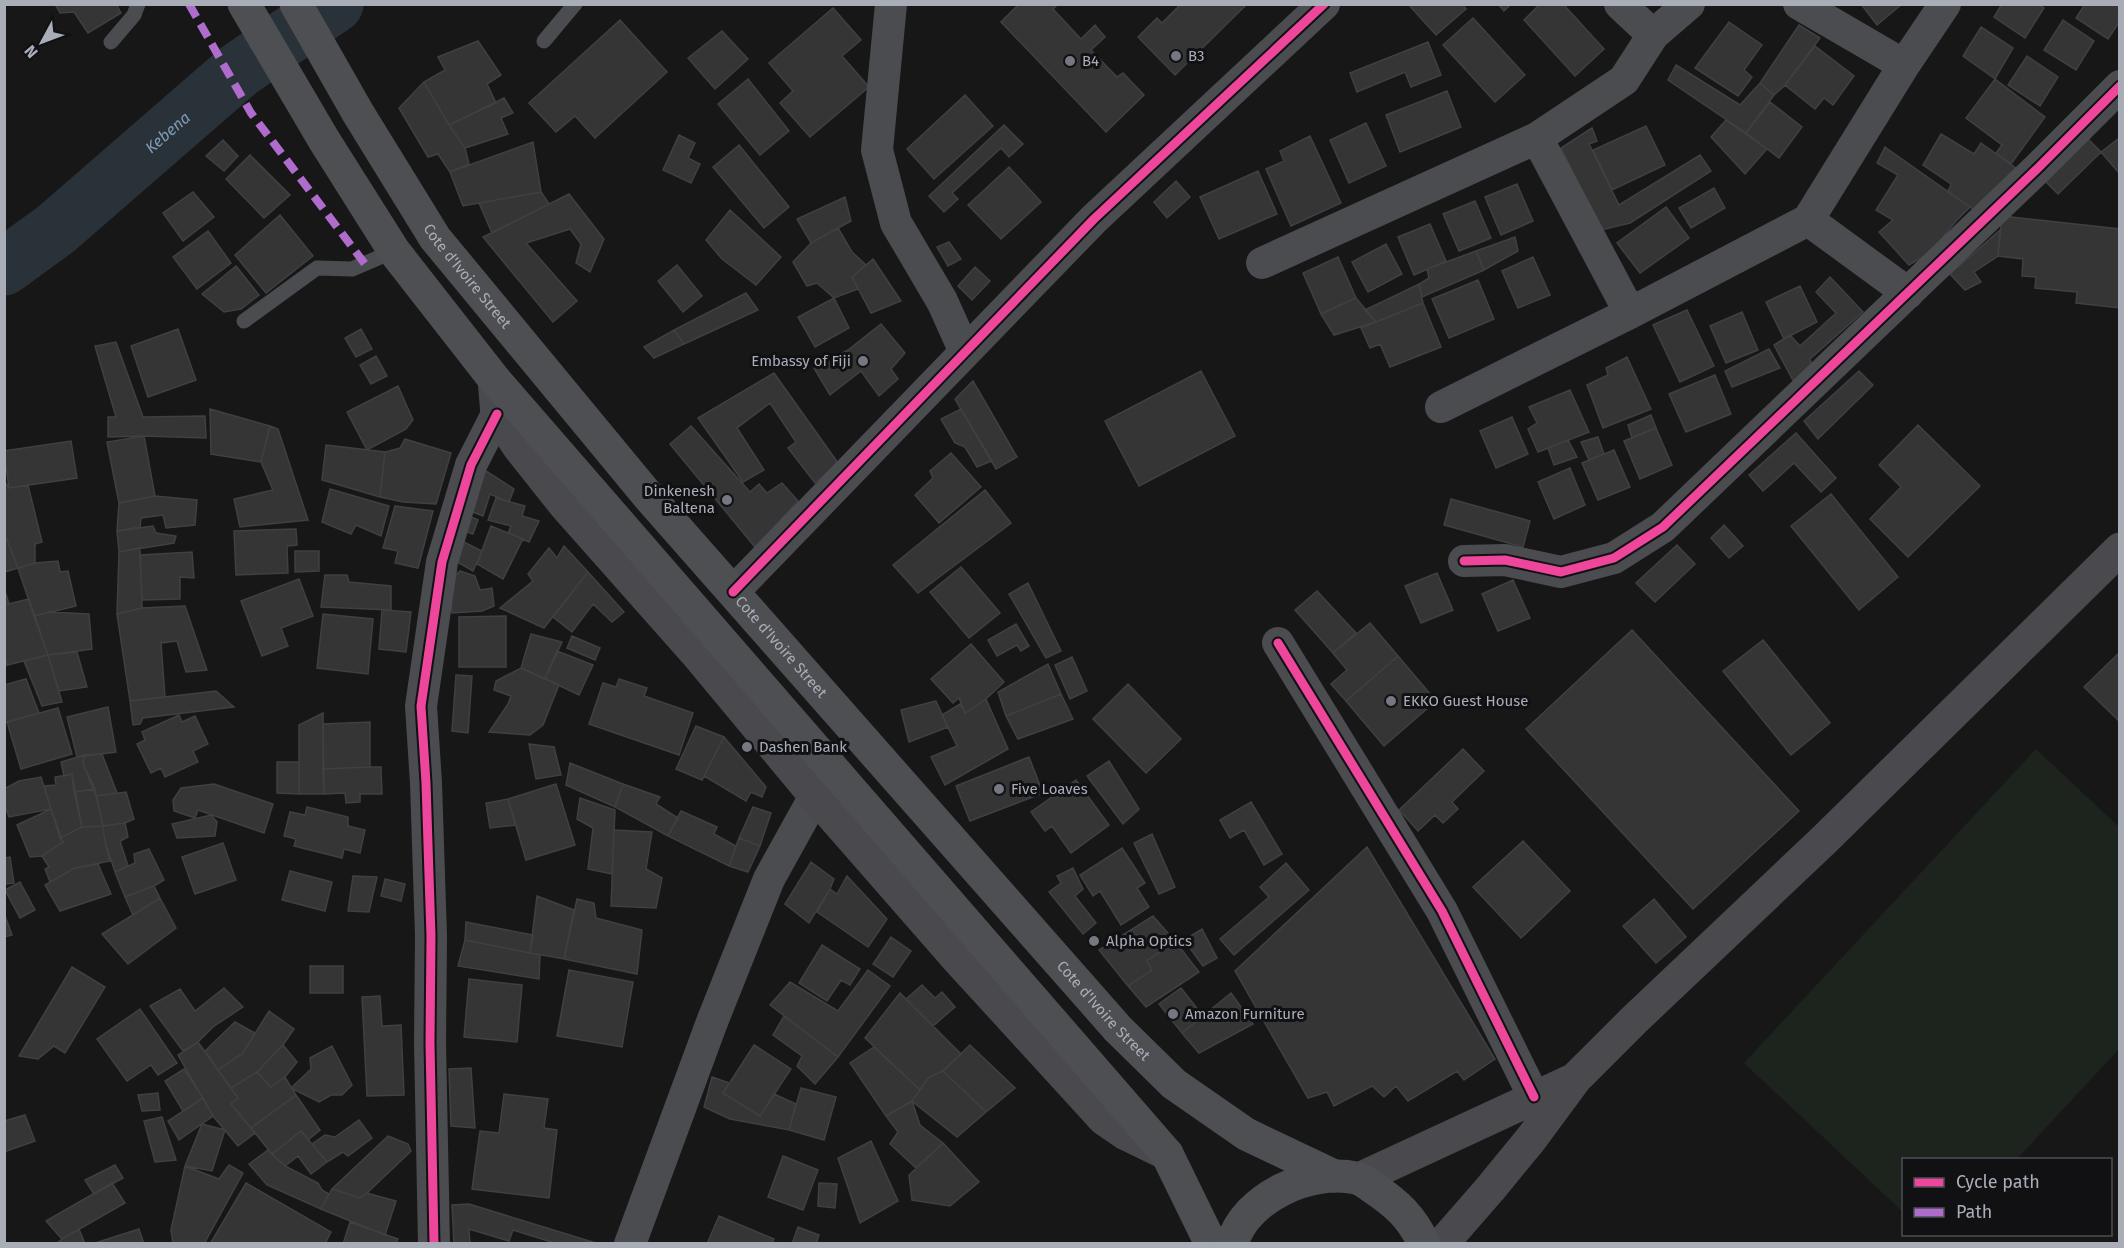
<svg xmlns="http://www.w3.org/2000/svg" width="2124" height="1248" viewBox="0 0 2124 1248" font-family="'Fira Sans',sans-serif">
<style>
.green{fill:#1d241e}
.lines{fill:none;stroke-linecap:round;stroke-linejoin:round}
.river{stroke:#2a3239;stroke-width:57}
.building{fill:#353536;stroke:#3f4043;stroke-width:1.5}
.service{stroke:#4b4c50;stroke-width:15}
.minor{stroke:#4b4c50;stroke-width:32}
.secondary{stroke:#4a4a4e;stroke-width:33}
.primary{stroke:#4d4f52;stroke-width:33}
.quiet{stroke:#b06ccc;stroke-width:8;stroke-dasharray:15 8;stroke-linecap:butt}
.cycleway-casing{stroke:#111113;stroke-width:13}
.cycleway{stroke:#ed469a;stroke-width:9}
.poi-dot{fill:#757880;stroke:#111113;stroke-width:2}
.labels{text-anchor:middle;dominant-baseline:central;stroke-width:6;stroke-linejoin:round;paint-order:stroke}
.poi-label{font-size:15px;fill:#a8adb8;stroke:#111113;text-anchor:start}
.street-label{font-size:15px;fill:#a8adb8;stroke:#111113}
.water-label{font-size:16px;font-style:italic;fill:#7f9bb3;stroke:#111113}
</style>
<rect width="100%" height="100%" fill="#171717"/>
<!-- green -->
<path class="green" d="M2036,749L2119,827V1049L2017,1159L1904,1160L1903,1212L1744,1063Z"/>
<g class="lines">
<!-- river -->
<path class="river" id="s1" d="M4,267L56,229L239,70L335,4"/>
</g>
<!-- building -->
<path class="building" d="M55,4H116L121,13L88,33L74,12L60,13Z
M1019,4H1058L1053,9L1081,39L1095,25L1105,37L1091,50L1117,77L1123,73L1144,95L1106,132L1001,22Z
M1181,4H1247L1175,75L1138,37L1157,18L1162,23Z
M1408,4H1462L1466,9L1436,35Z
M1498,4H1511L1504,11Z
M1540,4H1563L1604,49L1575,76L1524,20Z
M1861,4H1902L1877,25Z
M2002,4H2038L2044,8L2025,38L1994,17Z
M2085,4L2120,5V21L2108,39L2076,18Z
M833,8L861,40L842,56L869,87L810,137L780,103L793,91L769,63Z
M1473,18L1525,75L1495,102L1443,45Z
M620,20L667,72L595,138L575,116L556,132L529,103Z
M2063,20L2094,41L2076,70L2044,50Z
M1729,22L1762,45L1744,70L1752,77L1738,96L1695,68Z
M1799,25L1820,38L1785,85L1774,95L1760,83Z
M1981,27L2013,48L1995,79L1963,56Z
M722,31L748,59L715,89L688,58Z
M478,41L501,75L487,84L496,103L449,125L424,82L445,70L438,57Z
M1428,42L1441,75L1411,87L1405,72L1357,92L1350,73Z
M1815,46L1854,76L1833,105L1824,98L1815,109L1785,85Z
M2027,56L2058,77L2040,106L2008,85Z
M1676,65L1740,105L1760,83L1774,95L1746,133L1668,80Z
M748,79L789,131L760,155L718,104Z
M1995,79L2045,117L2011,164L1996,153L2002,145L1966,118Z
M424,82L449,125L465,148L469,164L450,172L438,154L428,157L399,108Z
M1447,91L1461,127L1400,152L1386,115Z
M965,95L993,126L934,179L907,149Z
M504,98L513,113L501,118L508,134L465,148L449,125Z
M1770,102L1802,127L1779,158L1746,133Z
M1726,120L1767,149L1745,174L1711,137Z
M1366,123L1386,166L1349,183L1330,140Z
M1004,125L1023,144L1009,157L1001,148L952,193L958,199L944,212L929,196Z
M1646,126L1665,165L1612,190L1593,150Z
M1592,128L1597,141L1589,144L1619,205L1700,155L1711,171L1630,223L1601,230L1561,148Z
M1941,134L1974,154L1981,143L2020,171L1976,211L1948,192L1951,184L1923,165Z
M679,135L695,143L688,158L700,164L691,183L663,170Z
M1310,136L1341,203L1291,226L1266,169L1284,161L1280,151Z
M2087,138L2101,152L2058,194L2045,181Z
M2118,139L2120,141V174L2101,152Z
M223,140L238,156L224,171L206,156Z
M533,142L541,192L463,206L450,172Z
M739,145L789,207L764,228L713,167Z
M1885,147L1970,207L1956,221L1931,252L1909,265L1879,232L1893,220L1876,210L1898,175L1877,163Z
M250,155L290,195L264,218L226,179Z
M1009,167L1041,202L1001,239L968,205Z
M1258,171L1277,214L1219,239L1200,197Z
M1176,181L1190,197L1167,218L1154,202Z
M1517,184L1533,221L1501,235L1485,197Z
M1714,188L1725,208L1691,228L1679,208Z
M193,192L214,217L183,241L163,213Z
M541,192L549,204L492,233L479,203Z
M569,194L604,239L590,272L576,263L581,244L570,229L526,243L577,301L553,322L483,237Z
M845,197L851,221L811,243L797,219Z
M1475,201L1491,238L1459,251L1443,214Z
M1666,207L1689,238L1640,273L1617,243Z
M730,210L781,257L756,285L722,259L706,240Z
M280,215L313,256L266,293L235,255Z
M2002,216L2120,229V308L2076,303L2077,292L2035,288L2036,277L2022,276L2023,259L1998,256Z
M1430,224L1446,261L1414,275L1398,237Z
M838,228L852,252L866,265L852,277L858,289L834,298L817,283L807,286L793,262L811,243Z
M2000,230L1998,256L1974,272L1981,282L1965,290L1950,274Z
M208,231L231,263L197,289L173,257Z
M1515,237L1518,251L1484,270L1476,251Z
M949,242L961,259L948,266L937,247Z
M1386,244L1402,274L1368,292L1352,262Z
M1476,251L1484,270L1422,297L1419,284L1429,278L1427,269Z
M1338,257L1356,298L1321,314L1303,273Z
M1533,257L1550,295L1518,308L1502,271Z
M873,259L901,301L871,313L852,277Z
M677,265L702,296L683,312L658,281Z
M236,266L259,295L241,309L224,312L202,294Z
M975,267L990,281L972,300L958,286Z
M1830,277L1863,312L1810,359L1813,367L1795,384L1774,345L1790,335L1800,346L1836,313L1816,292Z
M1478,280L1494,319L1449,338L1432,299Z
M1419,284L1423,303L1376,322L1365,310Z
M1800,286L1817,322L1784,339L1766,302Z
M746,293L758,310L684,344L674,330Z
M834,298L849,328L815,347L798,317Z
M1356,298L1376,322L1334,335L1321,314Z
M1423,303L1441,347L1390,367L1380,344L1370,348L1361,328Z
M1687,310L1714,366L1680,382L1653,325Z
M1742,312L1758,350L1726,363L1710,326Z
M881,324L905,353L891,369L898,379L879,396L861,371L830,395L814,368L848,350Z
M178,329L196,380L148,397L131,346Z
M361,329L372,349L356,357L345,338Z
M674,330L684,344L654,358L644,347Z
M116,342L143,417L205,416L206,438L144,436L108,437V417H116L95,346Z
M1769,349L1780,368L1732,387L1725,371Z
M376,356L387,376L371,384L360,365Z
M1627,357L1651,409L1603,428L1587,385L1608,375L1606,368Z
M1201,371L1235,436L1139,486L1105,421Z
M1859,371L1873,385L1818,439L1804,421Z
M774,373L838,463L815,483L788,448L796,442L770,403L737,428L764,470L743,482L698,418Z
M1715,375L1731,414L1686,432L1669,394Z
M973,381L1017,457L996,469L955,399Z
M398,386L413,420L406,429L367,450L347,412Z
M1570,390L1589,432L1538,452L1528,429L1537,423L1529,407Z
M210,409L270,426L261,462L211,454Z
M961,409L992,461L977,467L965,447L955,443L941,419Z
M1651,415L1656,428L1632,438L1628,425Z
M1512,417L1528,454L1496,468L1480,431Z
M1918,425L1980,486L1908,557L1870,519L1901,487L1879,465Z
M270,426L278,429L308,520L240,527L234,499L273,490L261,462Z
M691,426L750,492L759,484L767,493L782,483L798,501L755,547L670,444Z
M1656,428L1672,465L1640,479L1624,441Z
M1796,433L1836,478L1821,492L1794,463L1763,491L1749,475Z
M144,436L155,496L119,503L107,442Z
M1598,437L1604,454L1589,460L1581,442Z
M405,439L451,453L436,504L403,502L380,497L385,452L400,448Z
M1568,440L1577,457L1554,465L1548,448Z
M71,441L77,478L9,488L4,451Z
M326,445L385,452L380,497L322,480Z
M1614,450L1630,487L1598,500L1582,463Z
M951,453L981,487L939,523L915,495L933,478L930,471Z
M1570,468L1585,505L1554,519L1538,482Z
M486,471L514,489L509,502L490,494L483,516L470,511L482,477Z
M4,481L9,488L28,485L42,542L35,544V563L18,568L4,532Z
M330,489L389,506L381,536L356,525L351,534L322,522Z
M985,490L1011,523L918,593L893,565Z
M1831,494L1898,577L1859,610L1791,526Z
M155,496L197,500L195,525L166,528L163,515L141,518L140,527L117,531L119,503Z
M496,498L525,506L522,516L539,521L529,542L508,533L511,526L488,520Z
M1451,499L1530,521L1523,547L1444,525Z
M395,506L433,511L418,568L395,563L398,551L383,548Z
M469,516L478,520L473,534L461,530Z
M1724,525L1743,546L1729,558L1711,538Z
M153,526L156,533L176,536L174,543L119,552L117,531Z
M491,526L523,539L503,579L477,564Z
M296,529L297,545L287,546L288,573L236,575L234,531Z
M4,532L18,568L5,572L4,569Z
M462,541L482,551L473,571L452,559Z
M1677,545L1695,564L1655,602L1636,583Z
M564,546L588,572L544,628L500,608L533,581L528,574L549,548L557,558Z
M140,548L142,608L117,614L119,552Z
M295,551H319V571L295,572Z
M192,552L194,578L180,577V599L142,600L140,555Z
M58,561L60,572L68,571L76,606L34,616L18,568L35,563Z
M961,567L1000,613L969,638L930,592Z
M460,571L475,576L480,590L492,588L494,606L482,611L452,613L450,580Z
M588,572L624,612L612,622L593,604L572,632L553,617Z
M1437,573L1453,610L1421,623L1405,586Z
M325,575H347L349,582L391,586V610L321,607Z
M299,579L313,616L281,628L288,646L262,656L241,601Z
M1513,580L1530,618L1498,631L1482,594Z
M1028,583L1061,651L1046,658L1009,594Z
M4,588L9,604L4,605Z
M1317,591L1356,633L1333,653L1295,610Z
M29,599L48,655L7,665L4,655V605Z
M185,606L207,670L186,672L177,641L161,643L165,697L130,701L117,614L142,608Z
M382,610L411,612L406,652L379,649Z
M49,612L89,614L92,649L48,655L34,616Z
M323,614L373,619L368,674L317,668Z
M506,616V667H459V617Z
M1370,623L1398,656L1346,701L1331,684L1347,670L1333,653Z
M1016,624L1029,646L1021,651L1017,645L997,656L988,640Z
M1632,630L1799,811L1693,909L1526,729Z
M531,634L562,642L545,679L521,668Z
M572,636L600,648L595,660L567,648Z
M1763,640L1830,723L1791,755L1723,671Z
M971,644L1004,682L986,699L965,713L959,698L953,703L931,679Z
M557,651L593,665L579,695L545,679Z
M77,652L87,687L59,691L48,655Z
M2120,652V722L2084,687Z
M48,655L62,702L42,706L24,661Z
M1398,656L1436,701L1384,746L1346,701Z
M1072,657L1087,691L1070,699L1055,665Z
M1048,664L1061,694L1006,716L998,692Z
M521,668L559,685L543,725L530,735L489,732L508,704L511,696L494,690L496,681Z
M456,675L472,676L468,733L452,731Z
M26,679L39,713L4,723V685Z
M619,679L647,688L644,696L693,713L679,755L589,724L603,683L616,687Z
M1128,684L1181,739L1146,773L1093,719Z
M216,691L234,707L143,718L140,724L133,725L130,701Z
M1061,694L1073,719L1018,739L1006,716Z
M986,699L1008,749L945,785L931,757L957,746L942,715L960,704L965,713Z
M936,701L948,727L909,742L901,710Z
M108,707L116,752L77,757L67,717Z
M58,708L72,754L21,769L7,722Z
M323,713L324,794H299V725Z
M179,715L182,722L195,716L208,744L193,751L198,762L165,777L161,768L151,773L137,744L145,740L142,732Z
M370,722V767L323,769V724Z
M696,726L724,737L702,780L676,769Z
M724,737L766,787L762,797L751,792L746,801L704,776Z
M529,744L554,747L561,775L536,779Z
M1463,749L1484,771L1452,802L1458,809L1443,823L1435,815L1418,831L1399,810Z
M102,754L117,793L96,796L83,764L84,755Z
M84,755L83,764L95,789L74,792L72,774L64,776L61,762Z
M1029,757L1043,793L970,821L956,786Z
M1109,761L1139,809L1123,824L1087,776Z
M277,762H299V794L277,793Z
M570,763L623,784L615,807L566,785Z
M370,767H381L382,794H360V802L346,803L345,793L324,794L323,769Z
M72,774L82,827L60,838L44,786L56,785L55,777Z
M41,777L51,809L9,817L4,803V789L19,781Z
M1076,780L1109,825L1071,853L1052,826L1045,831L1031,812Z
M214,784L273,804L264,833L198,810L195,818L174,811L173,800L181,788Z
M556,784L575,845L526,860L508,799Z
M623,784L660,797L656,804L678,818L668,836L615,807Z
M95,789L103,826L82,827L74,792Z
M126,792L134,819L125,823L103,826L96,796Z
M580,798L615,810L612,874L588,869L593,828L577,819Z
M508,799L516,825L490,828L486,803Z
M1251,802L1282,854L1264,865L1244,830L1230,838L1220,820Z
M307,807L348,817V826L365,830L360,853L344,849L342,858L294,846L296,839L284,836L290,812L305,815Z
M753,807L771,813L760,846L739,838Z
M51,809L63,842L42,856L30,857L17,825Z
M681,811L717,827L714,834L736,846L729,866L668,836Z
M211,815L217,822L215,836L177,838L172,824Z
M125,823L128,837L120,841L128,866L115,872L105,842L103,826Z
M103,826L105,842L110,861L75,868L50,882L45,869L49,867L42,856L63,842L60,838L82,827Z
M614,830L652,832L646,869L662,878L656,908L611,906Z
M1152,834L1175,887L1159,894L1134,843Z
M739,838L760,846L748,872L729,866Z
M1523,841L1570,891L1521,938L1473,887Z
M223,843L236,880L195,894L182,857Z
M1367,847L1495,1059L1464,1080L1457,1071L1408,1101L1396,1086L1384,1097L1372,1086L1334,1106L1327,1092L1308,1098L1235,971Z
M1122,848L1145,883L1137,888L1149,907L1121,925L1100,891L1093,896L1080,875Z
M149,849L164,880L154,886L125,897L115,872L135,863L134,854Z
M10,857L14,883L4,884V858Z
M811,862L834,879L830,889L809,923L785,904Z
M1286,863L1309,890L1234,955L1220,939L1269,897L1260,887Z
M98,864L111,894L60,911L45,885L75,868Z
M1073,868L1083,889L1075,896L1096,923L1083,934L1049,892L1061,883L1057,876Z
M290,871L332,882L325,911L282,900Z
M353,876L377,877L369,912L348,911Z
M847,876L887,919L868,947L817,912L830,889L837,894Z
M385,879L405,884L401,901L381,896Z
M20,882L35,910L20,918L5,890Z
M154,886L160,898L133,915L125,897Z
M537,896L574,910L564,959L530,953Z
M160,898L176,928L128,964L102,934Z
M577,899L594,903L596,918L642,930L637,974L564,959Z
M1654,899L1686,937L1656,963L1623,926Z
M4,913L12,935L4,937Z
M1153,916L1175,941L1147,961L1152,970L1128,986L1099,950Z
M466,922L533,935L530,953L465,940Z
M1202,929L1217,958L1203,966L1184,940Z
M891,937L911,951L893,977L873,964Z
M465,940L540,955L539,979L458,966Z
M1175,941L1199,972L1146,1007L1128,986L1152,970L1147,961Z
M822,945L860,969L850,985L841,980L827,1001L799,983Z
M310,966H343V993H310Z
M72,967L105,987L65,1053L54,1046L38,1059L19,1056Z
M569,970L633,982L622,1047L557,1036Z
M868,970L890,986L838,1057L770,1005L790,982L838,1011Z
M469,979L522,985L517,1042L464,1037Z
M922,985L935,998L942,992L955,1007L933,1026L906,999Z
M224,988L243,1007L214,1026L198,1042L183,1051L150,1006L180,989L195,1011Z
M1181,988L1203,1016L1182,1033L1159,1004Z
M900,993L961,1054L943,1071L929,1077L920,1090L865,1038Z
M1231,993L1253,1024L1199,1053L1182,1033Z
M380,996L382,1026L401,1025L404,1095L367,1096L362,997Z
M140,1009L177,1063L158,1075L151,1065L127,1081L97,1039Z
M269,1011L294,1029L283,1045L257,1072L231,1088L218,1070L243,1053Z
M784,1016L838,1057L815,1084L797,1066L802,1056L773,1035Z
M235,1022L255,1033L243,1053L218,1070L205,1051Z
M198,1042L238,1098L231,1104L255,1133L238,1146L213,1116L178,1055Z
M283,1045L297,1062L285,1077L271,1087L257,1072Z
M754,1045L791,1069L760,1116L723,1093Z
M970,1045L1015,1088L986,1112L943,1071Z
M332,1046L352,1085L342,1095H331L319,1102L291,1088L311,1069L310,1058Z
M874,1047L920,1090L912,1101L886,1116L850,1063Z
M471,1068L475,1128L451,1126L449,1069Z
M184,1069L203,1098L183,1111L165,1081Z
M943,1071L986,1112L957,1137L912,1101L929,1077Z
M257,1072L271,1087L285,1077L296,1095L251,1128L231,1104L238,1098L231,1088Z
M712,1077L729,1083L723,1093L760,1116L774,1094L796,1104L789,1130L730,1119L704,1107Z
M801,1088L836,1097L824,1140L789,1130Z
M158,1093L160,1110L142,1111L138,1095Z
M504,1094L548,1099L544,1128L557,1130L549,1198L472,1189L480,1131L499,1133Z
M296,1095L320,1130L308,1140L301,1131L272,1154L251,1128Z
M203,1098L213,1116L179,1140L168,1121Z
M912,1101L920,1125L943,1143L916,1168L890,1144L898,1132L886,1116Z
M25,1115L35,1141L4,1152V1121Z
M162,1117L176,1160L155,1162L144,1121Z
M359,1120L372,1138L348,1156L343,1152L327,1162L312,1144L325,1135L335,1137Z
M202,1124L225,1130L212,1171L185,1166Z
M301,1131L327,1162L311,1174L298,1156L285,1166L272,1154Z
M388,1136L408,1144L411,1151L367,1193L360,1198L332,1189Z
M871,1141L898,1201L860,1223L838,1158Z
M943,1143L979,1182L950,1206L912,1200L909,1175Z
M268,1150L285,1166L318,1183L322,1190L329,1194L321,1209L267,1185L249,1164Z
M783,1156L818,1170L803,1210L768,1197Z
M115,1165L123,1178L94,1194L85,1180Z
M229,1165L243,1173L204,1244H173L171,1230L185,1166L219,1179Z
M112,1183L125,1203L62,1239L46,1221Z
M246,1183L331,1232L325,1244H210Z
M819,1183L837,1184L835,1208L818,1206Z
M332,1189L360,1198L367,1193L396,1201L385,1235L321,1209Z
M469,1204L596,1243V1244H558L513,1230L509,1241L469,1229L470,1244H454L452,1205Z
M719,1216L774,1239L772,1244H707Z
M350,1222L398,1239L396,1244H343Z
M798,1227L819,1235L816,1244H792Z
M79,1229L85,1244H56L62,1239Z
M139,1229L144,1244H92Z"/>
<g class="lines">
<!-- service -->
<path class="service" d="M544,41L575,4
M111,42L134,15L138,4
M244,321L317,268L352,269L394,251"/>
<!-- minor -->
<path class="minor" d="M891,4L877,150L896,223L942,301L965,352
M1799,4L1904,65
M1653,35L1689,4
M1537,138L1630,313
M1808,220L1904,65L1945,4
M1262,263L1537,138L1624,80L1653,35L1620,4
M1441,407L1630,313L1808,220L1908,293
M1464,561L1505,560L1561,572L1614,558L1663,527L2038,168L2120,86
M733,592L1094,219L1324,4
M1278,643L1442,911L1534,1097
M434,1244L430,1043L431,936L426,783L421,706L442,562L471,465L497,414
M630,1244L712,1022L769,879L815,796"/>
<!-- secondary -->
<path class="secondary" d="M494,379L497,414L518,446L564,504L696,653L815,796L954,955L1104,1119L1126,1134L1167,1154
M1359,1179L1575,1079
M1442,1244L1490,1189L1531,1139L1576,1078L1633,1021L1824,840L2120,549"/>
<!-- primary -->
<g class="primary">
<path d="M244,4L324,140L394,251L494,379L1167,1154L1211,1244"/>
<path id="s2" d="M296,4L358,113L435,238L649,497L1118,1029L1174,1084L1246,1134L1334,1176"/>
<path d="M1232,1244C1245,1197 1311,1168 1356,1178C1362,1179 1367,1184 1372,1187C1396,1203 1412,1217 1424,1244"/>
</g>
<!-- quiet -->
<path class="quiet" d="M189,4L251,113L365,264"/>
<defs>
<path id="cycleway" d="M1464,561L1505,560L1561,572L1614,558L1663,527L2038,168L2120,86
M733,592L1094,219L1324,4
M1278,643L1442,911L1534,1097
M434,1244L430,1043L431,936L426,783L421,706L442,562L471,465L497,414"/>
</defs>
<!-- cycleway casing -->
<use href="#cycleway" class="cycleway-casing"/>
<!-- cycleway -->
<use href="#cycleway" class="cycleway"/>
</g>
<!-- markers -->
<g class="poi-dot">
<circle cx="1176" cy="56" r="6"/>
<circle cx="1070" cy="61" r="6"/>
<circle cx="863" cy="361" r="6"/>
<circle cx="727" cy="500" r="6"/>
<circle cx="1391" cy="701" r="6"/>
<circle cx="747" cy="747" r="6"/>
<circle cx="999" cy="789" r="6"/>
<circle cx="1094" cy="941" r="6"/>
<circle cx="1173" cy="1014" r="6"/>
</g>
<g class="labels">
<!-- poi labels -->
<g class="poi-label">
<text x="1188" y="56">B3</text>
<text x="1082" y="61">B4</text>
<text x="851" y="361" text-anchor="end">Embassy of Fiji</text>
<text x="715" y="491" text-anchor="end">Dinkenesh<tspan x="715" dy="17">Baltena</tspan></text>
<text x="1403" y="701">EKKO Guest House</text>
<text x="759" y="747">Dashen Bank</text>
<text x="1011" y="789">Five Loaves</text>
<text x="1106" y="941">Alpha Optics</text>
<text x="1185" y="1014">Amazon Furniture</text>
</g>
<!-- street labels -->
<g class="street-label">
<text stroke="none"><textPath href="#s2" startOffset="322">Cote d'Ivoire Street</textPath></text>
<text stroke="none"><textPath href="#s2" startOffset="808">Cote d'Ivoire Street</textPath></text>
<text stroke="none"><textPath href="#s2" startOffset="1294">Cote d'Ivoire Street</textPath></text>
</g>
<!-- water labels -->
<g class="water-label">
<text stroke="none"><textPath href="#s1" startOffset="212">Kebena</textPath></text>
</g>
</g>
<!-- border -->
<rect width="2124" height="1248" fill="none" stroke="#a8adb8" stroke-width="12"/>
<!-- legend -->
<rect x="1902" y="1158" width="210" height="78" fill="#111113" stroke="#4d4f55" stroke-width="1.5"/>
<rect x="1914" y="1178" width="30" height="9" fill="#ed469a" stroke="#4d4f55" stroke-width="1.5"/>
<text x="1956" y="1188" font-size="18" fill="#a8adb8">Cycle path</text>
<rect x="1914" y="1208" width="30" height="9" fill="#b06ccc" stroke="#4d4f55" stroke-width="1.5"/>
<text x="1956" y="1218" font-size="18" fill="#a8adb8">Path</text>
<!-- north arrow -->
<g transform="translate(42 42) rotate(229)" stroke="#111113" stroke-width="4.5" paint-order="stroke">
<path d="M0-4.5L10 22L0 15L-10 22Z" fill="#a8adb8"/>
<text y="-9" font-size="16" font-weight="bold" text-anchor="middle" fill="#a8adb8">N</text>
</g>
</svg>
